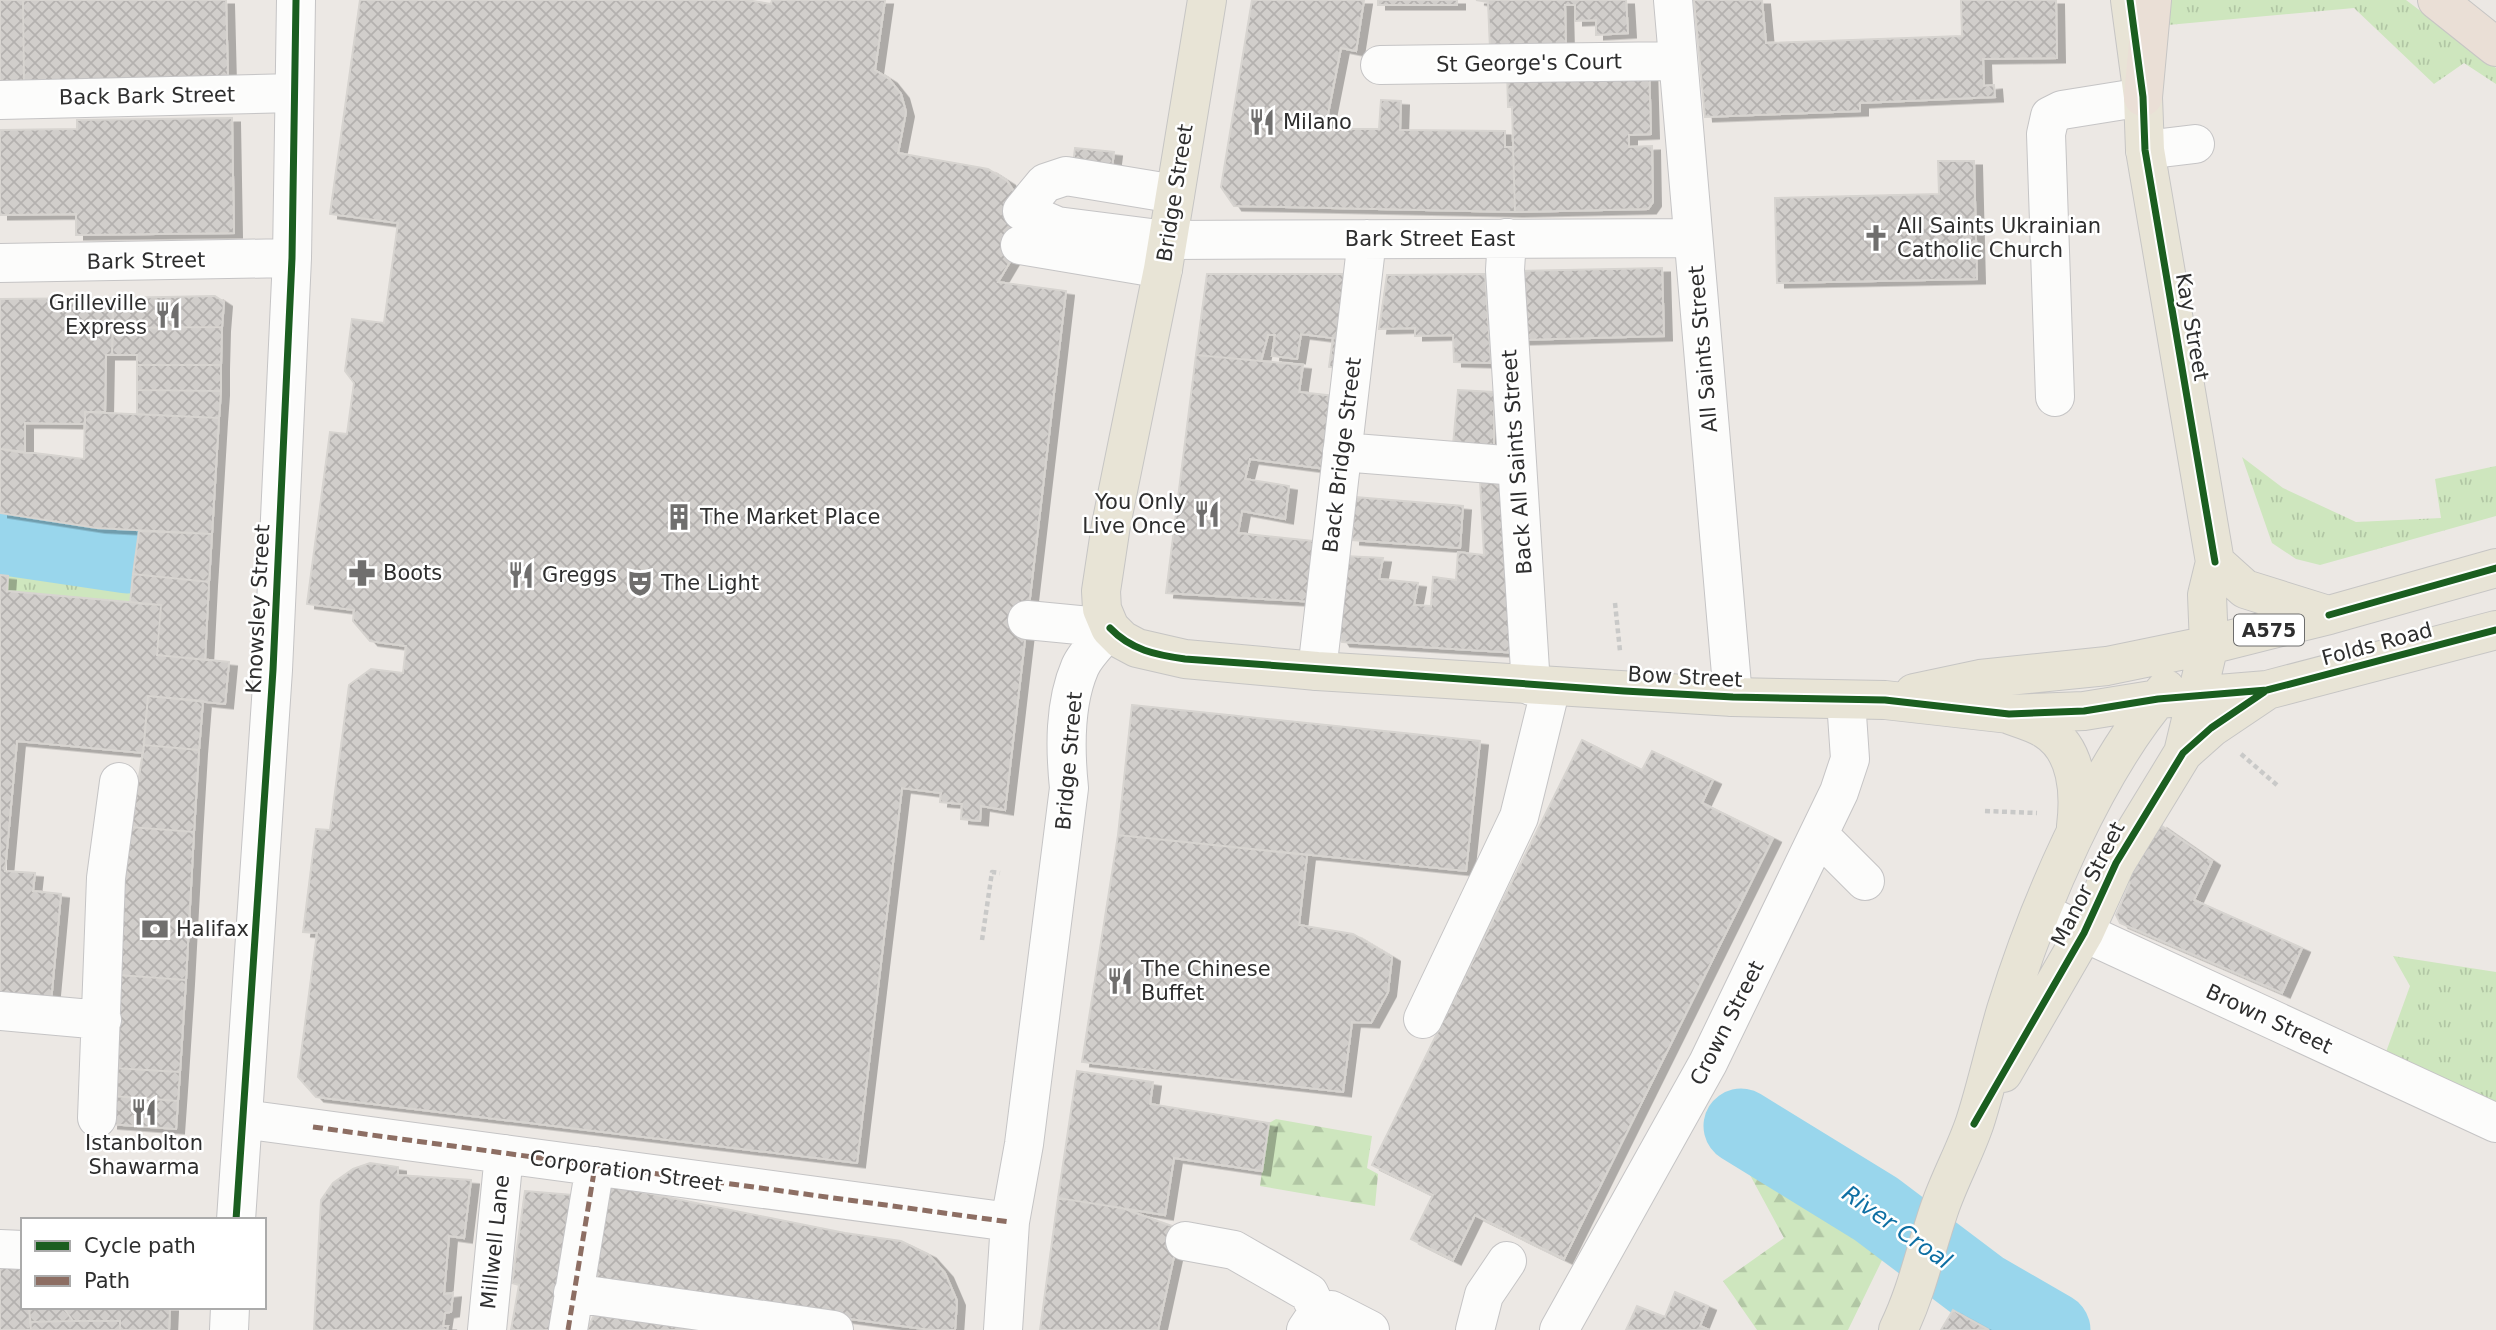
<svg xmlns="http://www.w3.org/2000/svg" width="2496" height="1330" viewBox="0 0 2496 1330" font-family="'DejaVu Sans',sans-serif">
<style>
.grass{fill:url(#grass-tufts)}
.forest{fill:url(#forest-firs)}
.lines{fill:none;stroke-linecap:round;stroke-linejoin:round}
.river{stroke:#99d6ec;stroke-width:75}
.building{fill:url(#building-cross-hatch);stroke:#d7d4d0;stroke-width:2;filter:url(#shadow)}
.minor-casing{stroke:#c5c4c5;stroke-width:40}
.major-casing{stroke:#c6c5c4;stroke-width:40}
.highway-casing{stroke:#c6c5c4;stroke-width:40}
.path{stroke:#c9c9c8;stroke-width:4.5;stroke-dasharray:5 3.5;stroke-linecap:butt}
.minor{stroke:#fcfcfb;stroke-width:38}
.major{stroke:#e8e4d6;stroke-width:38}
.highway{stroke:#eadfd6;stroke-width:38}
.quiet{stroke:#8d6e63;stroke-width:5;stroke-dasharray:10 5;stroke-linecap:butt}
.cycleway-casing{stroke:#fff;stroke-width:11}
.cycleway{stroke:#1b5e20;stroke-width:7}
.labels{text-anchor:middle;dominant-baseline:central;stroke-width:5;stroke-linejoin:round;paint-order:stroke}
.shield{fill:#fff;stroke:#6d6d6d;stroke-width:2}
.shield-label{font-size:19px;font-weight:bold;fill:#2e2e2e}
.street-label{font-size:21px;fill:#2e2e2e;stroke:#fff}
.poi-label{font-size:21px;fill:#2e2e2e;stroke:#fff;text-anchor:start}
.water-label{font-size:23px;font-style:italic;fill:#0d6fa3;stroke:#fff}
</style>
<defs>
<pattern id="grass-tufts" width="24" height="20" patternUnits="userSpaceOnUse" patternTransform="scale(1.75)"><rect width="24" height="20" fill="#cee6be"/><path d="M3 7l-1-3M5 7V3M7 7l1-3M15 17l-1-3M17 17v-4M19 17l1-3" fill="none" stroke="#b1c6a4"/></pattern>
<pattern id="forest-firs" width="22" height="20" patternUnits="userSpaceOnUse" patternTransform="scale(1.75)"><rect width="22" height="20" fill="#cee6be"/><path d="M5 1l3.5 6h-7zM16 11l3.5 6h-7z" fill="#b1c6a4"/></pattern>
<pattern id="building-cross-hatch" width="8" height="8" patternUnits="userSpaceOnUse" patternTransform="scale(1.75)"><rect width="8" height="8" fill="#d1cecb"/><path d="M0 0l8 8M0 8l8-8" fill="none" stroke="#b4b1af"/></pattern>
<filter id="shadow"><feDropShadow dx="8" dy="4.5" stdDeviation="0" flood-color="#0004"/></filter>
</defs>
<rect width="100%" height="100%" fill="#ece8e4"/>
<!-- grass -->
<path class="grass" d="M2171,0H2406L2496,68V84L2464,63L2434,84L2354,8L2168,25Z
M2242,457L2283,488L2356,522L2441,518L2435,479L2496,466V516L2320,565L2296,559L2272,543Z
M0,513L97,528L139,531L130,603L7,591L8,576L0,575Z
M2393,956L2496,972V1104L2386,1052L2410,986Z"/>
<!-- forest -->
<path class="forest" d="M1276,1119L1372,1136L1367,1168L1378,1174L1375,1206L1260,1186L1269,1123Z
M1770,1130L1871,1185L1886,1252L1848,1330H1757L1723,1281L1784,1238L1750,1175Z"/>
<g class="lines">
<!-- river -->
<path class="river" d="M0,537L127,556
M1741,1126L1876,1209L1982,1289L2053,1330"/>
</g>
<!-- building -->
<path class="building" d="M0,0H23L24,89H0Z
M23,0H226L228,79L24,83Z
M360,0H746L771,4L772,0H885L875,70L889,79L901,94L906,112L898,153L988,169L1007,181L1021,202L1020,245L998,282L1066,291L1005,810L981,806L980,821L961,819L962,804L940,802L941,793L902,788L857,1163L316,1097L298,1077L317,933L303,932L316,829L330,830L349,685L371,669L403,673L406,646L370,641L353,621L354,610L307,604L330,432L347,434L354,383L345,371L352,319L384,323L398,223L330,214Z
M1252,0H1364L1356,51L1341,48L1325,129H1379L1381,100L1401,101L1400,130L1505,131V147H1513L1515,212L1234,206L1221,187Z
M1378,0H1457V5H1378Z
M1476,0H1626L1628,33L1596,35V20L1575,21V5H1565L1566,46L1490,49L1488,2Z
M1694,0H1762L1766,43L1962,36L1961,0H2056L2057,58L1983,59L1984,86L1994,85L1995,97L1860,103V111L1705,117Z
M1649,63L1651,134L1629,135V147L1652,146L1653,202L1648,209L1515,212L1512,107H1508L1507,67Z
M232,118L234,233L76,235V214L0,215V130L77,129V120Z
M1075,148L1114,152L1112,168L1073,164Z
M1938,161H1974L1977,279L1777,283L1775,198L1939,194Z
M1662,268L1664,336L1519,340L1517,271Z
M1207,274H1355L1346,369L1329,367L1333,338L1301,334L1297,359L1272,356L1275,335H1268L1261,361L1196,355Z
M1485,274L1491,363L1454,362L1453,335L1415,336V328L1379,329L1387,275Z
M215,296L224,302L222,327L113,328V298Z
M113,298L112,355H106L105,412H85V424L25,423V453L0,449V299Z
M222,327L221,365H137V355H112L113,328Z
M1196,355L1303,365L1299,392L1335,396L1325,469L1250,459L1245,479L1289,486L1285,519L1242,511L1238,533L1322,542L1315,602L1166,593Z
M137,365H221V391L137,390Z
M137,390L221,391L219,418L137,414Z
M1458,390L1494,392V447L1453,445Z
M85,412L219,418L212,534L97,528L0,513V449L84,459Z
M1480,481H1505L1518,653L1342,642L1337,634L1345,556L1383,558L1379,579L1418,583L1414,605L1431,606L1433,577L1456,580L1458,552L1484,555Z
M1355,497L1463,506L1460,548L1352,540Z
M139,531L212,534L209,582L133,574Z
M133,574L209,582L205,660L157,655L161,605L130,603Z
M0,575L8,576L7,591L161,605L157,655L229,662L225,704L148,696L143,753L17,741L5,871L35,873L33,891L61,894L51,1002L0,997Z
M148,696L203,701L199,750L144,745Z
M1132,705L1480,741L1466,871L1118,835Z
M1582,740L1642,770L1652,751L1713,780L1702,803L1773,838L1564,1259L1475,1215L1453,1260L1411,1239L1433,1195L1372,1165Z
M144,745L199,750L194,832L131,827Z
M2159,824L2212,861L2194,900L2302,948L2282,993L2120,923L2116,915L2130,883L2128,881Z
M131,827L194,832L186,980L119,975L122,883Z
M1118,835L1307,855L1299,925L1353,934L1392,957L1388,992L1371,1023L1352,1022L1343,1092L1082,1062Z
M119,975L186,980L180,1072L113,1068Z
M113,1068L180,1072L178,1101L112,1096Z
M1077,1071L1153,1082L1150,1104L1269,1123L1262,1171L1174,1158L1165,1215L1058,1198Z
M112,1096L178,1101L176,1129L110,1124Z
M370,1163L398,1167V1175L471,1180L464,1238L449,1236L444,1294L453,1293L451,1312L445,1313L443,1326H448L447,1330H314L321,1200L333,1183L353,1169Z
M607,1185L845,1233L901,1241L928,1254L945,1273L957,1301L955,1330H931L592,1284Z
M525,1191L584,1196L562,1330H511L519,1285L512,1283Z
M1058,1198L1122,1208L1180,1229L1158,1330H1040Z
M23,1264V1307H29L31,1330H0V1266Z
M1675,1292L1708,1306L1700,1326L1709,1330H1626L1637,1306L1665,1317Z
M29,1307H63L73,1321L30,1322Z
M63,1307H170L169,1330H120V1321H73Z
M1953,1310L1958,1313L1989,1330H1941Z
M596,1311L746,1330H587Z
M73,1321H120V1330H31L30,1322Z"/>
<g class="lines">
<defs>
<path id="minor" d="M1673,0L1733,697
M1380,65L1678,61
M0,100L294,93
M2145,150L2195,144
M1022,211L1057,226L1167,240L1693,238
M1022,211L1045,183L1066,176L1175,194
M1507,238L1505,270L1531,686
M1020,245L1163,269
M0,263L292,258
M2055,397L2046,134L2050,116L2062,110L2143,97
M1342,452L1517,466
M1027,620L1110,628
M1317,671L1367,239
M1819,835L1865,881
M2042,913L2496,1123
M0,1011L102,1020
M1423,1019L1519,817L1551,687
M97,1118L106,878L119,782
M243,1119L1010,1222
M236,1220L273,670L292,258L296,0
M1185,1241L1234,1250L1309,1293L1318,1312
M0,1249L23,1250
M573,1293L834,1330
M229,1330L230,1307
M487,1330L504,1154
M568,1330L595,1166
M1003,1330L1010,1222L1024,1144L1069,788C1065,749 1064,704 1080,667C1086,653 1101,640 1110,628
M1306,1330L1318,1312L1331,1310L1370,1330
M1475,1330L1484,1295L1507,1261
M1559,1330L1708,1063L1839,792L1850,759L1846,700"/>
<path id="major" d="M1207,0L1163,269L1111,525L1101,591L1102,609L1110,628L1122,640L1137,648L1185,659L1317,671L1733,697L1885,700L2009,714L2084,711L2158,699L2267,690L2496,630
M2130,0L2143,97L2145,150L2215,562L2207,595L2209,645L2183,753
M2215,562L2245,589L2328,615
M1914,693L1980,679L2107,666L2209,645L2329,615L2496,568
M2010,715C2021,719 2036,723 2046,730C2078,750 2080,794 2076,826
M2003,1073L2084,933L2116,863L2183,753L2211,728L2266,691
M1898,1330C1917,1291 1925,1251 1939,1210C1949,1180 1965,1152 1975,1122C1987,1085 1995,1047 2006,1010C2037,909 2096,768 2166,689"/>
<path id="highway" d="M2437,0L2496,47
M2143,97L2152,0"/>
</defs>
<!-- minor casing -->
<use href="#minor" class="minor-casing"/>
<!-- major casing -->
<use href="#major" class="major-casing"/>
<!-- highway casing -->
<use href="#highway" class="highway-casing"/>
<!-- path -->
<path class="path" d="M1615,603L1620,651
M2241,754L2278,786
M1985,811L2037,813
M982,940L992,872L1000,873"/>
<!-- minor -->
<use href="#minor" class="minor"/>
<!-- major -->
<use href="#major" class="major"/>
<!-- highway -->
<use href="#highway" class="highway"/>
<!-- quiet -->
<path class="quiet" d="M313,1127L1010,1222
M568,1330L595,1166"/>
<defs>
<path id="cycleway" d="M2130,0L2143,97L2145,150L2215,562
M2329,615L2496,568
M1110,628C1131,650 1156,655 1185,659L1624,691L1733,697L1885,700L2009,714L2084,711L2158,699L2267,690L2496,630
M1974,1124L2084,933L2116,863L2183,753L2211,728L2264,692
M236,1220L273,670L292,258L296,0"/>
</defs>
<!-- cycleway casing -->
<use href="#cycleway" class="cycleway-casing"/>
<!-- cycleway -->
<use href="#cycleway" class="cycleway"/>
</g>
<!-- icons -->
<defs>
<symbol id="restaurant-bare" viewBox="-9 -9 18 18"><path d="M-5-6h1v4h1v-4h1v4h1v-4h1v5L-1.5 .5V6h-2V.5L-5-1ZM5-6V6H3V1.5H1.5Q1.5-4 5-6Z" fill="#706f6e" stroke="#fff" stroke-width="2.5" paint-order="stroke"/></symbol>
<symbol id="church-bare" viewBox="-9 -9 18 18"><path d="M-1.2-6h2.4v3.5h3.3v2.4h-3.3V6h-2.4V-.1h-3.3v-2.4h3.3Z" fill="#706f6e" stroke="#fff" stroke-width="2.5" paint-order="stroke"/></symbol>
<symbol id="building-bare" viewBox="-9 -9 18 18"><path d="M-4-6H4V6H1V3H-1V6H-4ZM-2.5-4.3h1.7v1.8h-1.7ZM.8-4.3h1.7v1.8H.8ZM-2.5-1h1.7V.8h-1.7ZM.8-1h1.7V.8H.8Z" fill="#706f6e" stroke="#fff" stroke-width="2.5" paint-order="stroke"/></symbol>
<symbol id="pharmacy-bare" viewBox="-9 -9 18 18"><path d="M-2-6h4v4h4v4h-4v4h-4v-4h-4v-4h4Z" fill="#706f6e" stroke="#fff" stroke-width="2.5" paint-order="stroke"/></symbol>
<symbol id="theatre-bare" viewBox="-9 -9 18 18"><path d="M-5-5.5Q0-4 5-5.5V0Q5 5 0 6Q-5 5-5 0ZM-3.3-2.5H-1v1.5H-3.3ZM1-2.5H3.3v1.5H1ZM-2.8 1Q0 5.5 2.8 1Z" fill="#706f6e" stroke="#fff" stroke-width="2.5" paint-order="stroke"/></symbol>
<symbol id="bank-bare" viewBox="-9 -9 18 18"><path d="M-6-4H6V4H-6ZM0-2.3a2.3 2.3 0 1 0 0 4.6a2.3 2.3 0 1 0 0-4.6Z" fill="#706f6e" stroke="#fff" stroke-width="2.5" paint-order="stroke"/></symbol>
</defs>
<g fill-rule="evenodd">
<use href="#restaurant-bare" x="1243" y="103" width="38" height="38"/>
<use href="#church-bare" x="1857" y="219" width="38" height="38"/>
<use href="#restaurant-bare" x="149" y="296" width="38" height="38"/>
<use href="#restaurant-bare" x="1188" y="495" width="38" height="38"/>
<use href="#building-bare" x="660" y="498" width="38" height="38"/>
<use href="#pharmacy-bare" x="343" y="554" width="38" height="38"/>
<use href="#restaurant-bare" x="502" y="556" width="38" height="38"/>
<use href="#theatre-bare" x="621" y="564" width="38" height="38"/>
<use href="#bank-bare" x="136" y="910" width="38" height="38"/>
<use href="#restaurant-bare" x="1101" y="962" width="38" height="38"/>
<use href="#restaurant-bare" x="125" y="1093" width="38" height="38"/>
</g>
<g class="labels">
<!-- shield labels -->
<rect class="shield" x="2234" y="614.5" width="70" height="31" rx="5"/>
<g class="shield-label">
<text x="2269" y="630">A575</text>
</g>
<!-- street labels -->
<g class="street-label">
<text transform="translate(1529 63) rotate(-1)">St George's Court</text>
<text transform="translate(147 96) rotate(-1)">Back Bark Street</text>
<text transform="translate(1175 193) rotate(-81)">Bridge Street</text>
<text x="1430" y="239">Bark Street East</text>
<text transform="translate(146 261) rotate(-1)">Bark Street</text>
<text transform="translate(2192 327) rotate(80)">Kay Street</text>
<text transform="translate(1703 349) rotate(-95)">All Saints Street</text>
<text transform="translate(1342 455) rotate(-83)">Back Bridge Street</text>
<text transform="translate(1517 462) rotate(-94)">Back All Saints Street</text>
<text transform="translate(258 609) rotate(-87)">Knowsley Street</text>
<text transform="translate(2377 644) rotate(-15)">Folds Road</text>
<text transform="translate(1685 677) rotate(3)">Bow Street</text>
<text transform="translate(1069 761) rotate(-85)">Bridge Street</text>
<text transform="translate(2088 884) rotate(-63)">Manor Street</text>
<text transform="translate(2269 1019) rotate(25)">Brown Street</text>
<text transform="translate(1727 1023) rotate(-63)">Crown Street</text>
<text transform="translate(626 1171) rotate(8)">Corporation Street</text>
<text transform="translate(495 1242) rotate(-84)">Millwell Lane</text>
</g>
<!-- poi labels -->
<g class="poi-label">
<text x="1283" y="122">Milano</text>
<text x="1897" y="226">All Saints Ukrainian<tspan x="1897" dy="24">Catholic Church</tspan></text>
<text x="147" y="303" text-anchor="end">Grilleville<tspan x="147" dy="24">Express</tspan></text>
<text x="1186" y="502" text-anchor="end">You Only<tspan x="1186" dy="24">Live Once</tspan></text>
<text x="700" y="517">The Market Place</text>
<text x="383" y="573">Boots</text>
<text x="542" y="575">Greggs</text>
<text x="661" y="583">The Light</text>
<text x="176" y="929">Halifax</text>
<text x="1141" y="969">The Chinese<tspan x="1141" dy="24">Buffet</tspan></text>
<text x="144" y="1143" text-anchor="middle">Istanbolton<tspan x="144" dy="24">Shawarma</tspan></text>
</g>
<!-- water labels -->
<g class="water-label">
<text transform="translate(1897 1227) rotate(35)">River Croal</text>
</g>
</g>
<!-- legend -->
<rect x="21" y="1218" width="245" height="91" fill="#ffffff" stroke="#ababab" stroke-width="2"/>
<rect x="35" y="1241" width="35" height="10" fill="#1b5e20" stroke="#ababab" stroke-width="2"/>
<text x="84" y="1253" font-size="21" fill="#2e2e2e">Cycle path</text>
<rect x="35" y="1276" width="35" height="10" fill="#8d6e63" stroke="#ababab" stroke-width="2"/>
<text x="84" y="1288" font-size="21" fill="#2e2e2e">Path</text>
</svg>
